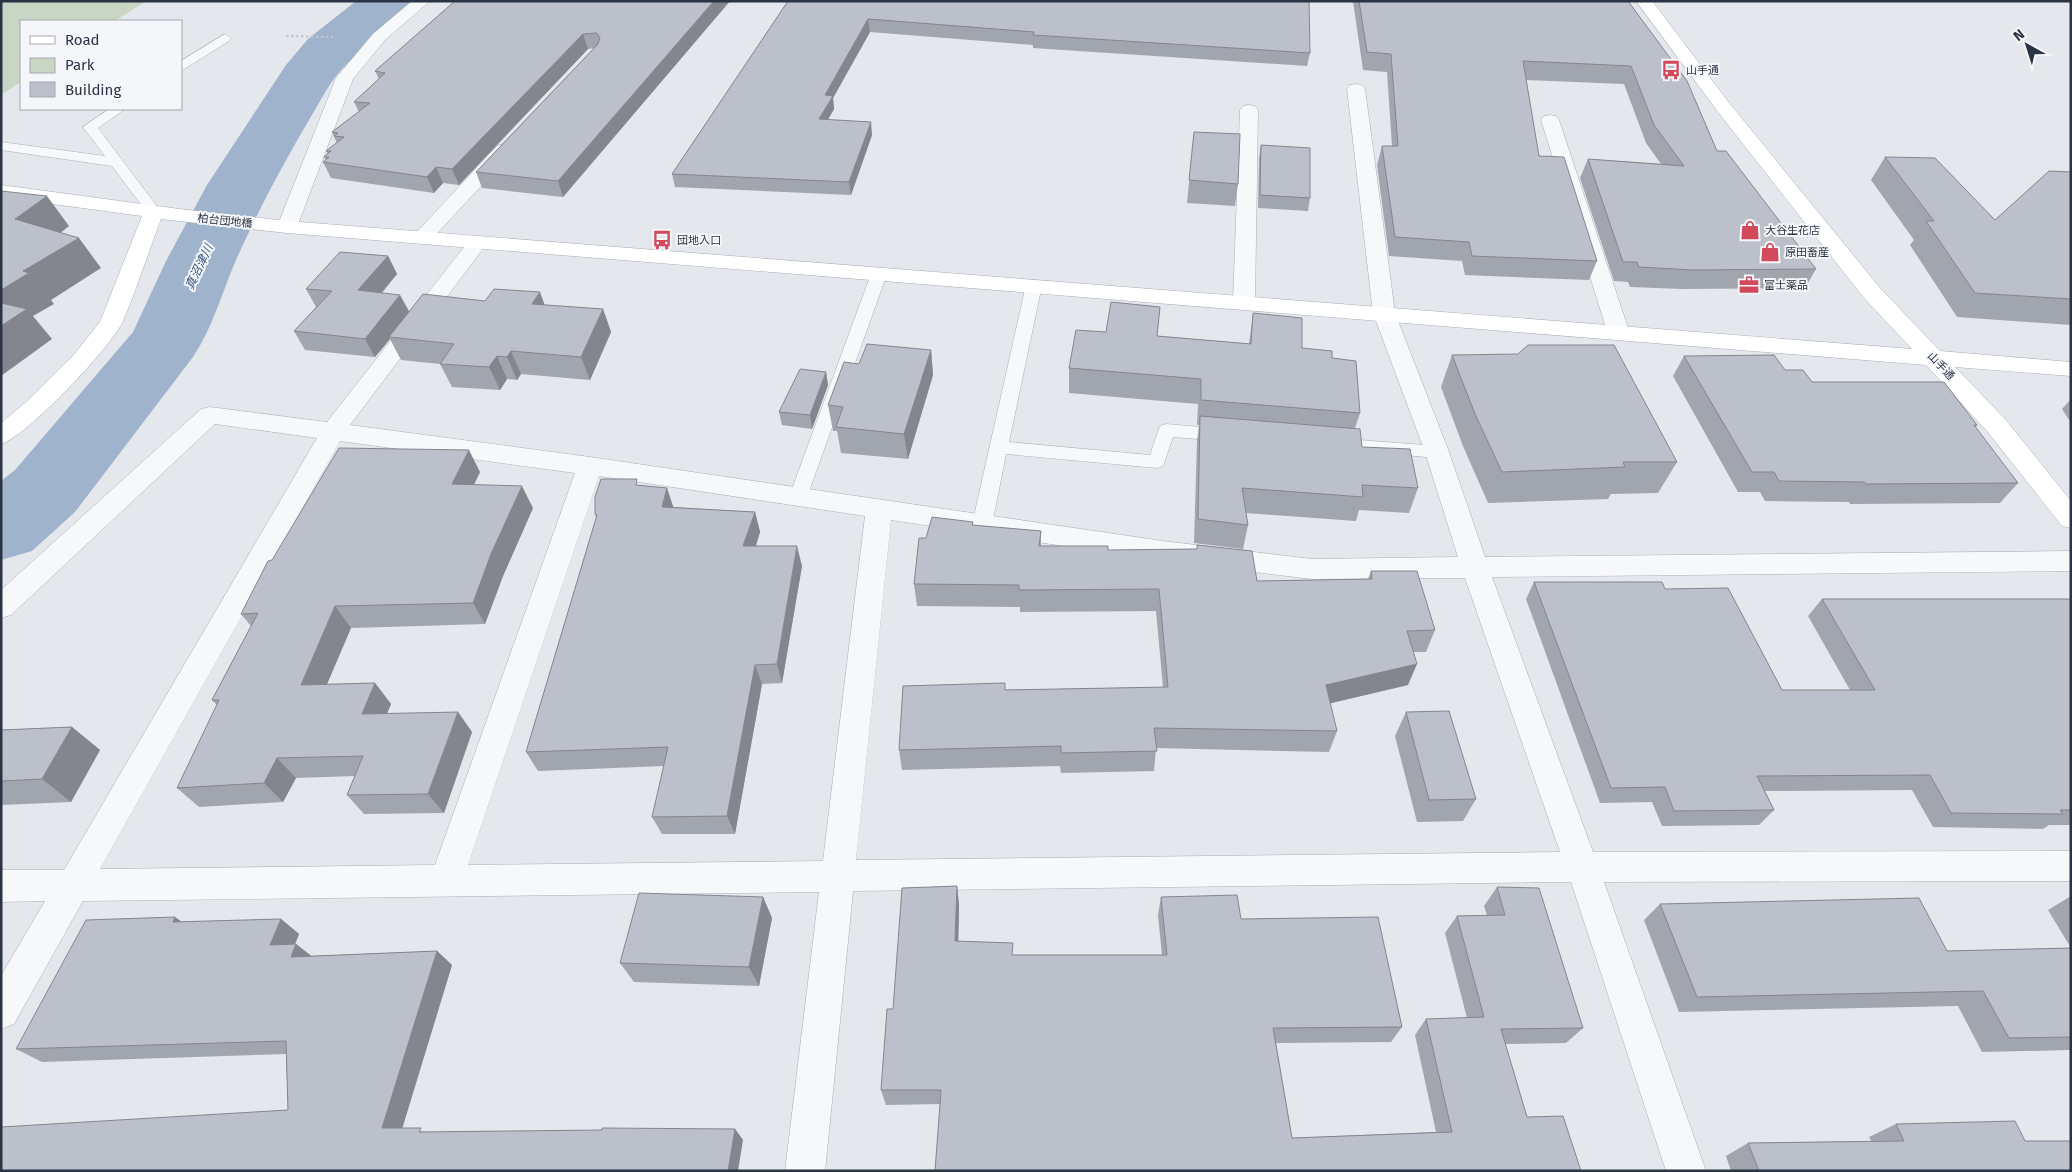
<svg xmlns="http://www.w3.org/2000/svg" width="2072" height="1172" viewBox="0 0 2072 1172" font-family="'Fira Sans','Noto Sans JP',sans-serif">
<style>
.green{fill:#c9d6c5}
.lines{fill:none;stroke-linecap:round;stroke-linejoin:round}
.river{fill:#9fb4cc;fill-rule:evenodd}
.lane-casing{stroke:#a9aeb7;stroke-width:1}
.street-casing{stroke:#a9aeb7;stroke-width:1}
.secondary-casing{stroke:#a9aeb7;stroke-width:1}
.path{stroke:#c2c5cb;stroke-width:2;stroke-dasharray:2.5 2.5;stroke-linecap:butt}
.lane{fill:#f7f8fa;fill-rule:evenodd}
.street{fill:#f7f8fa;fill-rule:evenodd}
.secondary{fill:#fff;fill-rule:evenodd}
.wall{fill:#a1a5ae}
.shaded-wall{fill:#83868d}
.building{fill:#bbc0ca;stroke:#83868d}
.labels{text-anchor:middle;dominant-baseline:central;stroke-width:4;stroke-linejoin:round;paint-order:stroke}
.far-poi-label{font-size:11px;fill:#2b3445;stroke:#f4f6f9;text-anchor:start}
.far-street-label{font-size:11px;fill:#2b3445;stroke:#f4f6f9}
.far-water-label{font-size:12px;font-style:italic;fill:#34527a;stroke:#f4f6f9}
</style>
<rect width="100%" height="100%" fill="#e4e7ec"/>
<!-- green -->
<path class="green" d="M1,1H146L115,21H21V82L1,95Z"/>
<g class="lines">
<!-- river -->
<path class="river" d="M356,1H415C392,34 351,51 329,86C295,143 263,199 236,260C222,292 213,327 193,357L75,512L32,551L1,560V481L15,470L133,332L166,261L207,185L286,65L308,39Z"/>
<defs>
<path id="lane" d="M225,34L231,38L229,41L181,71V61Z
M109,109H125L98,128L159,209L161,212L159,215H149L112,166L1,150V142L105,156L83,127Z
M879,269L884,271L887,274L807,497L805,502L798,504L791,502L789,497L871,274L874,271Z
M1034,280L1040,282L1042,285L1009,442L1150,455L1160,426L1166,424L1223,429L1229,431L1232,435L1229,439L1223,441L1173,437L1163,466L1157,468L1006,454L992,525L989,530L982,532L975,530L972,525L1026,285L1028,282Z
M1334,438L1437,446L1443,448L1446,452L1443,456L1437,458L1328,448L1325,444L1328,440Z"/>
<path id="street" d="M412,1H430L385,40L353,79L297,227L294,231L287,233L280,231L277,227L336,78L373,34Z
M1356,84L1362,85L1365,89L1395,313L1449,452L1485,557L2071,551V571L1492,577L1593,852L2071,851V881L1604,882L1706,1171H1666L1571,882L853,891L825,1171H785L819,892L83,901L14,1024L1,1029V976L45,901L1,902V870H64L317,438L215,424L11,615L1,618V590L201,409L210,407L327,422L471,238L478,236L485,238L488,242L350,425L590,457L1163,541L1312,559L1458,557L1425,452L1373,313L1347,89L1350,85ZM340,441L575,473L435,865L100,869ZM599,476L865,516L823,861L468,865ZM891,520L1163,561L1312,579L1465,578L1560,852L856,860Z
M1249,105L1255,106L1258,110L1255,302L1252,307L1244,309L1236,307L1233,302L1240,110L1243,106Z
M1550,115L1556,116L1559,120L1629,331L1626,336L1618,338L1610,336L1607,331L1541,120L1544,116Z
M504,144L511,146L513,150L511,154L429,242L422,244L415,242L412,238L415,234L497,146Z"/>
<path id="secondary" d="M1636,1H1652L1730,104L1880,288L1940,351L2071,362V376L1955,367L2005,419L2071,501V528L2062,526L1987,431L1926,365L287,233L161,219C148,253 137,289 122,323C110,348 26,437 1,444V423L26,402L72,357L100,322L142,216L1,197V185L187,210L287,221L1912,349L1864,298L1718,112Z"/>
</defs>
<!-- lane casing -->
<use href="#lane" class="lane-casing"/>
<!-- street casing -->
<use href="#street" class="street-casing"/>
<!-- secondary casing -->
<use href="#secondary" class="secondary-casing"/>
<!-- path -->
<path class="path" d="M286,36L333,37"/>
<!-- lane -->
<use href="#lane" class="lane"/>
<!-- street -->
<use href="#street" class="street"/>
<!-- secondary -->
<use href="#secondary" class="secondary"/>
</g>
<!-- wall -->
<path class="wall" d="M455,1H730L563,197L482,188L476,172L594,48L588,49L459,185L443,183L434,193L331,178L323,162L326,160L324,157L328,154L326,151L337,143L332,132L359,112L354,102L379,79L375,71Z
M788,1L1310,53L1307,66L1033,48V45L870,32L833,98L834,109L828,119L872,135L851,195L675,187L672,174Z
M1353,1H1628L1717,151L1816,269L1805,288L1683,289L1630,287L1628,282L1614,281L1580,178L1588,159L1661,164L1646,143L1624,84L1526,80L1539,156L1597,261L1589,280L1465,275L1462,261L1389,256L1377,165L1382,146H1392L1387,72L1363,70Z
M1194,132L1238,184L1235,206L1187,203Z
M1261,145L1310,198L1308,211L1258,208L1259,158Z
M1885,157L1995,220L2071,172V325L1957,317L1910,245L1914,240L1871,180Z
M388,256L397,274L382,293L409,312L485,301L545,305L603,309L611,332L590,380L521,374L517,380L507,379L500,390L452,387L440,364L401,360L390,339L375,357L305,350L294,331L316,307L306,289Z
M1253,313L1302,348L1332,358L1360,413L1355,428L1362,447L1418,488L1409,513L1359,510L1356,521L1246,513L1248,525L1243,549L1194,543L1197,441L1199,425H1197L1198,404L1069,393V368L1157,336L1249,344Z
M931,350L933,375L908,459L841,453L837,431H833L828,405L859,364Z
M1452,355L1677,462L1658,493L1611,494L1608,499L1488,503L1463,446L1441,387Z
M1684,356L1785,370L1812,382L1977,425L1975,428L2018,483L2000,503L1850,504L1849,502L1765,501L1760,492H1738L1673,376Z
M826,372L828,385L812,429L782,425L779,412Z
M2071,399V423L2062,409Z
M480,472L474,484L533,508L503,576L485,624L351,628L327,684L375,683L391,704L387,714L458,712L472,732L444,813L364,814L347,795L355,776L296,778L283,802L199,807L177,788L217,705L212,700L251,626L241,614L272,560Z
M640,485L674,507L755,512L760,532L756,546L802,566L782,683L762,684L735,834H662L652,817L664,766L538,771L526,752L596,518L595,514Z
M973,522V525L1041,531V546L1108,550L1197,549V545L1257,581L1368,579L1371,571L1435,630L1426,652H1413L1408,685L1330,703L1337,731L1329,752L1156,748L1154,771L1061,773L1060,766L902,770L899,750L1006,690L1163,687L1156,611L1020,612V607L917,606L914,584L926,538Z
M1534,582L1665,589L1782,690H1850L1808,616L1822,599H2071V825H2049L2043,829L1933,827L1912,790L1765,791L1774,810L1759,825L1662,826L1652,802L1600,803L1526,599Z
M1406,712L1476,799L1463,821L1417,822L1395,736Z
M72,727L100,750L71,802L1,805V730Z
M957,886L959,905L958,941L1013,955H1162L1158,915L1161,897L1241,919L1402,1027L1391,1042L1276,1043L1292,1138L1436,1132L1415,1035L1426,1019L1467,1018L1445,933L1457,916L1487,915L1484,906L1497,887L1583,1028L1566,1043L1505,1044L1527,1117L1581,1171L940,1104L886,1105L881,1090L893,1009Z
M2071,896V1050L1982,1052L1958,1006L1679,1012L1644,920L1660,904L1947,951L2071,948L2048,910Z
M763,897L772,918L759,986L634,982L620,963Z
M281,919L299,934L295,944H296L311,956L437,951L452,965L402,1128L426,1132L735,1129L743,1140L1,1171L288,1110L286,1054L42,1062L16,1049L181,922Z
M1896,1124L2025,1141L2071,1171H1731L1726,1156L1748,1143L1871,1141L1869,1137Z"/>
<!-- shaded-wall -->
<path class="shaded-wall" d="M714,1H730L563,197L558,181Z
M868,19L870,32L833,98L834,109L821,132L819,119L825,95Z
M583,34L588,49L459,185L452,169Z
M871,122L872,135L851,195L849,182Z
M436,167L443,183L434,193L427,177Z
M47,196L69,226L39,250L15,219Z
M79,238L101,268L51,300L54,304L33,316L52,339L1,376V290L23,271Z
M388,256L397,274L368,308L358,290Z
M540,292L548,314L532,304Z
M400,295L410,313L389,337L390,339L375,357L365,339Z
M603,309L611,332L590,380L581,357Z
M931,350L933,375L908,459L904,434Z
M511,351L521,374L517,380L507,357Z
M497,356L507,379L500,390L489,367Z
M826,372L828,385L812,429L810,415Z
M469,450L480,472L464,506L452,484Z
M522,486L533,508L503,576L485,624L473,603L491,554Z
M667,488L674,509L662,507Z
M755,512L760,532L749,567L743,546Z
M797,546L802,566L782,683L777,664Z
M335,606L351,628L318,705L301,685Z
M1417,664L1408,685L1319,706L1326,685Z
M755,665L762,684L735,834L727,816Z
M375,683L391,704L378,734L362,714Z
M458,712L472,732L444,813L428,794Z
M72,727L100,750L71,802L42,779Z
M277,758L296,778L283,802L264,783Z
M957,886L959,905L958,958L955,941Z
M763,897L772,918L759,986L749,967Z
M175,917L196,932L173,922Z
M281,919L299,934L289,959L270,945Z
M296,944L314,958L291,957Z
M437,951L452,965L399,1139L382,1128Z
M735,1129L743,1140L738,1171H728Z"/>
<!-- building -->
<path class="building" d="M455,1H714L558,181L476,172L598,44L600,38L597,33L583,34L452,169L436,167L427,177L323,162L329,157H324L331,151H326L344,137L334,136L338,133L332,132L370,103L354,102L385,73L375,71Z
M788,1H1309L1310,53L1033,35L1034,32L868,19L825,95L833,96L819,119L871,122L849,182L672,174Z
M1359,1H1628L1687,81L1717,151H1726L1816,269L1693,270L1639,267L1637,262H1623L1588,159L1684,166L1654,125L1631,66L1523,61L1539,156L1564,157L1597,261L1472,256L1469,242L1395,237L1382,146H1398L1391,54L1367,52Z
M1194,132L1240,134L1238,184L1189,180Z
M1261,145L1310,148V198L1260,195Z
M1885,157L1935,158L1995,220L2049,171L2071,172V299L1975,293L1926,221H1934Z
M1,191L47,196L15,219L79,238L23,271L29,273L1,290Z
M340,252L388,256L358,290L400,295L365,339L294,331L332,291L306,289Z
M494,289L540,292L532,304L603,309L581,357L511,351L507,357L497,356L489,367L440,364L454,344L389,337L423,294L485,301Z
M1111,302L1160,307L1157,336L1251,344L1253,313L1302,318V348L1332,351V358L1356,361L1360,413L1201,400V379L1069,368L1076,330L1106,332Z
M1,303L27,309L1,326Z
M867,344L931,350L904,434L836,427L843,407L828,405L844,362L859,364Z
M1528,345H1614L1677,462H1623L1625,467L1502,472L1475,414L1452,355L1518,354Z
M1774,355L1785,370H1803L1812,382H1944L1977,425H1974L2018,483L1866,484L1864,482L1779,481L1774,472H1752L1684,356Z
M800,369L826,372L810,415L779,412Z
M1200,416L1360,429L1362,447L1410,449L1418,488L1362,485L1363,497L1242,488L1248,525L1198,519Z
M339,448L469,450L452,484L522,486L491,554L473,603L335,606L301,685L375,683L362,714L458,712L428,794L347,795L363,756L277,758L264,783L177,788L219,700H212L258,613L241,614L268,561L272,560Z
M601,479H637L636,485L667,488L662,507L755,512L743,546H797L777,664L755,665L727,816L652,817L668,747L526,752L597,515L595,514V497Z
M932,517L973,522L972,525L1041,531L1039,546H1108V550L1197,549V545L1252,551L1257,581L1372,579L1371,571H1417L1435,630L1407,631L1417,664L1326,685L1337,731L1154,728L1157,751L1061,753V746L899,750L903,686L1005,683V690L1168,687L1159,589L1019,590V585L914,584L919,538H926Z
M1534,582H1662L1665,589L1728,588L1782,690H1875L1822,599H2071V810H2060L2063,814L1951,813L1930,775L1757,776L1774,810L1674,811L1665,787L1611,788Z
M1449,711L1476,799L1429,800L1406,712Z
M72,727L42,779L1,781V730Z
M957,886L955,941L1013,943L1012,955H1167L1161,897L1237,895L1241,919L1378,917L1402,1027L1273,1028L1292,1138L1452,1132L1426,1019L1484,1017L1457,916L1505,915L1497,887L1539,888L1583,1028L1501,1029L1527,1117L1563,1116L1581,1171H935L941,1090H881L887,1009H893L902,888Z
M639,893L763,897L749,967L620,963Z
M1919,898L1947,951L2071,948V1037L2009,1038L1983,991L1697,997L1660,904Z
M175,917L173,922L281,919L270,945L296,944L291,957L437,951L382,1128H421L419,1132L602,1130V1128L735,1129L728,1171H1V1127L288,1110L286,1041L16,1049L86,920Z
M2015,1121L2025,1141H2071V1171H1759L1748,1143L1904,1141L1896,1124Z"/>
<!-- icons -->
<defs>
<symbol id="bus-bare" viewBox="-9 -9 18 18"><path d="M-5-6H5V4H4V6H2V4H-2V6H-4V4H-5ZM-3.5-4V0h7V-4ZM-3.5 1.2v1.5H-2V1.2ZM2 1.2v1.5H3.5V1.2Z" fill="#d1495b" stroke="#f4f6f9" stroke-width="2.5" paint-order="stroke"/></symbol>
<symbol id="shop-bare" viewBox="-9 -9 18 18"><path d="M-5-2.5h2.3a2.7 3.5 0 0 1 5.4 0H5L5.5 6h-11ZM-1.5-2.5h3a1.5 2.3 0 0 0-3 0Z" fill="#d1495b" stroke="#f4f6f9" stroke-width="2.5" paint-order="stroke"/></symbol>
<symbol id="office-bare" viewBox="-9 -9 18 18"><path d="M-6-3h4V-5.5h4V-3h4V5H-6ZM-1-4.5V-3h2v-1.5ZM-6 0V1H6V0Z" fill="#d1495b" stroke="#f4f6f9" stroke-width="2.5" paint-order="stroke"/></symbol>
</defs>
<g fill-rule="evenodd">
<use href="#bus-bare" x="1657" y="56" width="28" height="28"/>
<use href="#shop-bare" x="1736" y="216" width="28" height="28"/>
<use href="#bus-bare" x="648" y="226" width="28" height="28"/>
<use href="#shop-bare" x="1756" y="238" width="28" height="28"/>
<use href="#office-bare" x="1735" y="271" width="28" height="28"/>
</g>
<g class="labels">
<!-- far-poi labels -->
<g class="far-poi-label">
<text x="1686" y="70">山手通</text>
<text x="1765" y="230">大谷生花店</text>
<text x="677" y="240">団地入口</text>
<text x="1785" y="252">原田畜産</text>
<text x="1764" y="285">富士薬品</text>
</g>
<!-- far-street labels -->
<g class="far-street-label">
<text transform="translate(225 221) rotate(6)">柏台団地橋</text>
<text transform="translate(1941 366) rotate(46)">山手通</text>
</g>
<!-- far-water labels -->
<g class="far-water-label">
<text transform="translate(199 267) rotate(-65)">真沼津川</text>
</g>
</g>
<!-- border -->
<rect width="2072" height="1172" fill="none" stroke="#2b3445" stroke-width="5"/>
<!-- legend -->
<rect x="20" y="20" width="162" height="90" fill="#f4f6f9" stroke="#a4a8b1"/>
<rect x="30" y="36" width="25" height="8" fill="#ffffff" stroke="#a4a8b1"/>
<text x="65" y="45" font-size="15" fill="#2b3445">Road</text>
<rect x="30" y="58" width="25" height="15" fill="#c9d6c5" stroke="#a4a8b1"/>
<text x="65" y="70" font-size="15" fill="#2b3445">Park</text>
<rect x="30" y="82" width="25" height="15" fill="#bbc0ca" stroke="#a4a8b1"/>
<text x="65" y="95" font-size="15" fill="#2b3445">Building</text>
<!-- north arrow -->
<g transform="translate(2027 45) rotate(321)" stroke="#f4f6f9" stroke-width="4" paint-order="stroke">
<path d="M0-4L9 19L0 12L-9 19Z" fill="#2b3445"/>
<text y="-8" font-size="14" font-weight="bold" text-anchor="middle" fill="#2b3445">N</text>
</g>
</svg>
